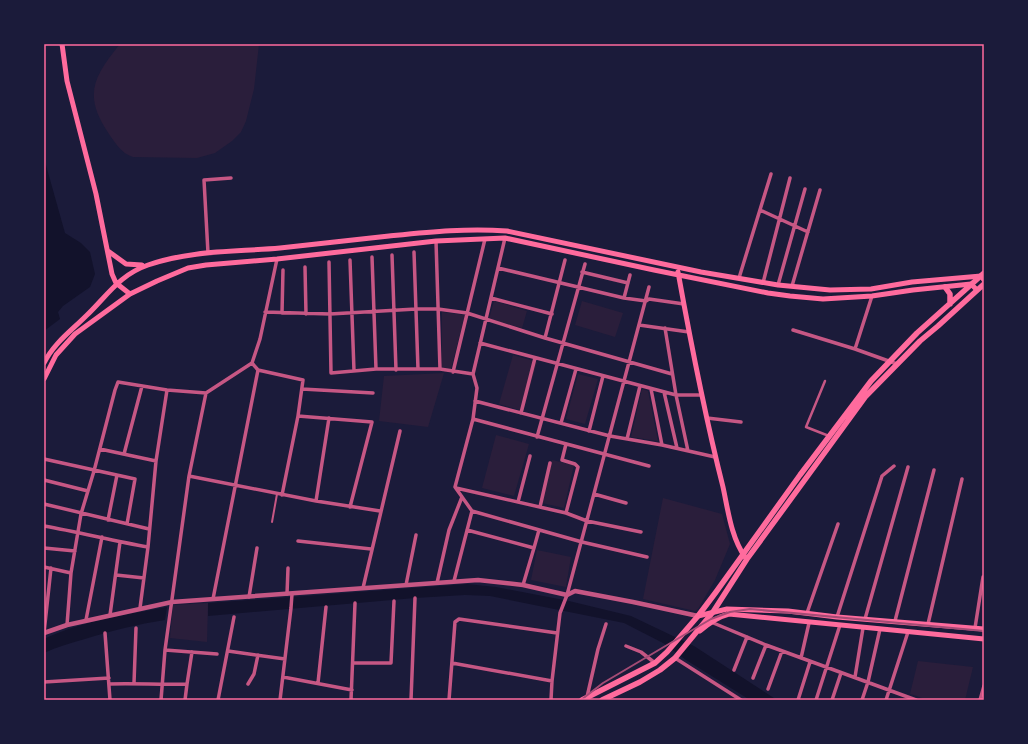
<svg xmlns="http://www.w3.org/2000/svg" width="1028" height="744" viewBox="0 0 1028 744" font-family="'Crimson Pro',serif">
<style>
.green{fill:#2a1e3b}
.water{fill:#12122b}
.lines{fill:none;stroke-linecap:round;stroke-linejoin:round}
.service{stroke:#c65784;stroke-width:2}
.pedestrian{stroke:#c65784;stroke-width:2.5}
.minor{stroke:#c65784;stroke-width:3.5}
.tertiary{stroke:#c65784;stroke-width:4.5}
.secondary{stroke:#ff6b9d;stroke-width:5}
.primary{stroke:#ff6b9d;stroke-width:5.5}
.rail{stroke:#a44b75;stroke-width:2}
.neatline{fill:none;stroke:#ff6b9d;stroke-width:1.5}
</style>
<rect width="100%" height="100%" fill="#1b1b3a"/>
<!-- green -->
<path class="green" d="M120,44H259L254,89L246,121L241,132L232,141L215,153L197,158L133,157C121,153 116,144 109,134C83,96 93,77 120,44Z
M494,301L527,311L522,328L489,319Z
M582,301L623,313L615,337L575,325Z
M442,312L465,315L451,369L442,367Z
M513,355L537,362L523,411L499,404Z
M444,373L428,427L379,421L384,376Z
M578,374L598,379L585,424L566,419Z
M642,389L648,391L658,441L631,437Z
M496,435L529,444L514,496L482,488Z
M552,460L574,465L564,508L542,503Z
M663,498L722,514L730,544L715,580L698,609L695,611L643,599Z
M537,550L571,557L566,587L531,580Z
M208,603L207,642L170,638L173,605Z
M918,661L973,667L965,700H926L917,696L910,694Z"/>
<!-- water -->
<path class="water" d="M44,158L65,233L81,243L90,252L95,274L90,287L63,306L58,312L60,319L44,331Z
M467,584L496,587L569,601L631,616L694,646L777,700H750L686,660L663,643L624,623L490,596L465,595L415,598L208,616V603Z
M167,607L165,620C138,624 111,631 85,639C71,643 57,647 44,653V639C82,621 125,615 167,607Z"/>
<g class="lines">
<!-- service -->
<path class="service" d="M272,522L277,494"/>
<!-- pedestrian -->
<path class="pedestrian" d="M825,381L806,427L829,436"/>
<!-- minor -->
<path class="minor" d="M760,210L808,232
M436,241L440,369
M414,252L418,369
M208,253L204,180L231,178
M392,255L396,370
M372,257L376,369
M350,260L354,371
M329,262L331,373L376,369H440L473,374
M305,267L306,314
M498,268L624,298L646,301L649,299L684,304
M582,272L628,283
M739,278L771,174
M763,283L790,178
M778,285L805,189
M792,286L820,190
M491,298L552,314
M624,298L630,275
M265,312L330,314L416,309H438L467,313L545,338L672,374
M282,313L283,270
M639,325L689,332
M665,328L676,395L688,451
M793,330L855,349L897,364
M545,338L565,260
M480,343L676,395H701
M855,349L872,296
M258,370L303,380L298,416L282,495
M453,372L485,239
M302,389L373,393
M651,389L662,445
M664,392L677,448
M475,401L610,436L662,445L715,457
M521,413L535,358
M298,416L372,422L350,507
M707,418L741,422
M473,419L649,466
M561,423L576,369
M589,431L603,376
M537,437L585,264
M627,439L640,386
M566,444L562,460L575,464L578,467L566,513
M100,449L156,461
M124,454L142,386
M44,459L135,479L127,524
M189,476L316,501L380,511
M44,480L88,491
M456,488L566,513L587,521L641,532
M594,494L626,503
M316,501L329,418
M518,502L530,456
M44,504L149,529
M540,507L550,463
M472,511L582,542L647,557
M108,520L117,475
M44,526C79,532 113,541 148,547
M467,530L534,548L539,530
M298,541L371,549
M44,548L75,551
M44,567L71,573
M116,575L144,578
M454,581L472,511L455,487L473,419L477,388L473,374L505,238
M437,583L449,530L462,497
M406,585L416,535
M523,585L534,548
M363,588L400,431
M287,594L288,568
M249,597L257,548
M213,599L258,370L252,363
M140,608L148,547L156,461L167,390
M807,613L838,524
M110,615L120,542
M837,617L882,476L894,466
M865,619L908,467
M86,620L102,537
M895,621L934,470
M711,622L766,645L916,700
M928,624L962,479
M67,625L71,573L81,514L94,471L115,390L118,382L167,390L206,393
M975,628L983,577
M44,633L51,568
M105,633L110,700
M626,646L641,652L655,663
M165,650L217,654
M228,651L285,659
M675,658L741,700
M801,658L809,623
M353,663H391L394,601
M452,663L552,681
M734,670L747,637
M283,677L352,690
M855,677L863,628
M753,678L766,645
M44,682L109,678
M134,683L136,628
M318,683L326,607
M109,684C136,683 161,685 187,684L192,652
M248,684L254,674L258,655
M768,689L782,651
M587,697L598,649L606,624
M161,700L165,650L189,476L206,393L252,363L260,339L277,259
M185,700L187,684
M218,700L234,617
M280,700L291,608L292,594
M351,700L355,603
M411,700L415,598
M449,700L455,622L459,619L557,633
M551,700L552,681L560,613L567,595L649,287
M798,700L810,662
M816,700L840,625
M832,700L841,673
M862,700L868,682L880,629
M886,700L908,632
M980,700L984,686"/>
<!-- tertiary -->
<path class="tertiary" d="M44,633L67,625L172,602L478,580L523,585L567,595L575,591L633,602L698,616"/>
<!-- secondary -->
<path class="secondary" d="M62,44L67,81L96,194L112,274L116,283L130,294
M108,251L126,264L142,265
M678,272C691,344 705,416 723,487C728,510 731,537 745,557
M44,363C54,343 71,331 86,316C107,296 119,275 148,265C191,250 236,252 280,248C316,244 353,240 389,236C429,232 466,228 507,231L701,272L778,285L830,290L871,289L912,282L981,276L984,280
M44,379L56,355L75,334L130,294L157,281L188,268L206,265L277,259L436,241L505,238L654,270L768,293L790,296L823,299L872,296L913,290L971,284L977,290
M698,616L727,609L788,611L837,617L984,629
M700,631C709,623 717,617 729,614L984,639"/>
<!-- primary -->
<path class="primary" d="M945,287L950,294V304
M582,700L655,663L667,652L698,616L716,592L800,475L871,381L917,333L984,273
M602,700L640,682L660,670L675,658L713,612L747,559L866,396L920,341L938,326L984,284"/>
<!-- rail -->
<path class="rail" d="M581,700L603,683L711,619L730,612L750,609L984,631"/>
</g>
<!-- border -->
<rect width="1028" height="744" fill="none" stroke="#1b1b3a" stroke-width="90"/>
<rect x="45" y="45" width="938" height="654" class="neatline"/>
</svg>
